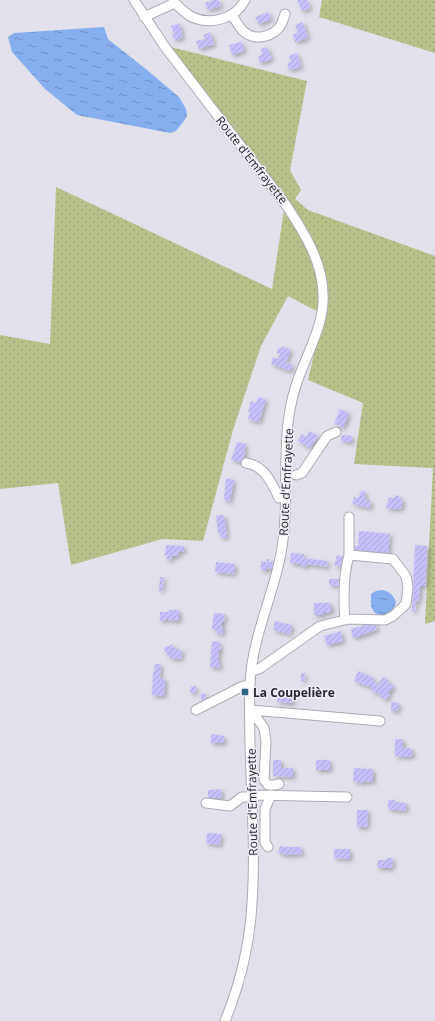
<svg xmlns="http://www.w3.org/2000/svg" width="435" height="1021" viewBox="0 0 435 1021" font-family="'Open Sans',sans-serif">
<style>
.grass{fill:url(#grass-dots)}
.water{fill:url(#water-ripples)}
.building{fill:url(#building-hatch);filter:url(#shadow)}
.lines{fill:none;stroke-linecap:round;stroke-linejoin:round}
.minor-casing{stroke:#ababb5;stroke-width:11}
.minor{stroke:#fff;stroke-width:9}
.poi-dot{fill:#316582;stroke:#efeef9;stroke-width:1.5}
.labels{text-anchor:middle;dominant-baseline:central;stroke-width:3;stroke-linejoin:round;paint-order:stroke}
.street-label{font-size:12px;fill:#28282c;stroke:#efeef9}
.poi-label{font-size:12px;font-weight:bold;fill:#28282c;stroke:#efeef9;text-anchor:start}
</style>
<defs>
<pattern id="grass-dots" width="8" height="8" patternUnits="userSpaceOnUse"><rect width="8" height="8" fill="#b8c08b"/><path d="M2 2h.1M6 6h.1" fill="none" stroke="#9ea578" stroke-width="1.8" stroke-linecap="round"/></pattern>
<pattern id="water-ripples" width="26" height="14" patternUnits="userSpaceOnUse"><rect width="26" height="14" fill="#87afef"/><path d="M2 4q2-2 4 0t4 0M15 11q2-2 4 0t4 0" fill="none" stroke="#6e8ec2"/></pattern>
<pattern id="building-hatch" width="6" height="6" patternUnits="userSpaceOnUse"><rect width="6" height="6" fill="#c7c1fb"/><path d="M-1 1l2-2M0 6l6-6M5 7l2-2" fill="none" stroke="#aba6d7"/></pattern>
<filter id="shadow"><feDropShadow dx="2.5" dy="2.5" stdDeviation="2" flood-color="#0004"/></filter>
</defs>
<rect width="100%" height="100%" fill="#e2e1eb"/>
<!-- grass -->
<path class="grass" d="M322,0H435V53L319,17Z
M171,47L307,81L290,170L301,190L295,199L308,210L435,256V621L425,624L433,468L354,464L363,403L308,380L322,320V314L288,296L261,346L233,430L203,541L162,539L71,565L58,483L0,489V335L50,344L56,187L272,289L284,210L288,204Z"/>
<!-- water -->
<path class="water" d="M104,27L108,39L147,70L179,97L186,109L187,116L184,121L176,131L170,133L77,115L45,89L12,52L8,37L14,33Z
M382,590C389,591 395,596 396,603L391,613L380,616L374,612L371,606V594L376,591Z"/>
<!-- building -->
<path class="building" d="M213,0H219L221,6L208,10L205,3Z
M297,0H307L310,8L302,11Z
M268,12L271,19L259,24L255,17Z
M303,22L308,38L295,42L293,34L298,33L295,25Z
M179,23L183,37L176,40L174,39L172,35L174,34L171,26Z
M210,32L214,44L199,49L196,41L205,39L203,35Z
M242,42L244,51L232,55L229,45Z
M267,47L272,59L260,63L258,56L262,55L261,49Z
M297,53L301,67L289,70L287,63L291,62L289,56Z
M282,346L291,350L286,362L293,365L290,371L271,364L273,357L278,359L280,354L277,353L278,348L281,349Z
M258,397L266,399L259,422L248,419L250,412H248L251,401L256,403Z
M340,409L349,413L343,428L334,423L336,420H337L336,419Z
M309,431L318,436L310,448L298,441L302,434L306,437Z
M342,435L352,436V442L341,441Z
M237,442L246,444L244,451L246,452L241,462L231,460Z
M226,478L234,480L230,501L224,500Z
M361,491H365V497L367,501H371L370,508L352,504L354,497L358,498Z
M396,495L399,496L400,499L403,500L401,509L386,508L389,497L394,498Z
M219,515H224L227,537L221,538L220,533H218L216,516Z
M359,531L390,534L388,556L352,553L353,546H358Z
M166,545L184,546V552L179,551L178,556H172L171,560L166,559L167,555H165Z
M415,545L427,546L425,586H420L419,601H416L415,612L412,611Z
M291,553L304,554L303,558L328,561L327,567L307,564L306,567L301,566V564L290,563Z
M337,555L344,557L342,567L334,565Z
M267,559H269V562L276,561L273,569L266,568V571L261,570V561L267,562Z
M216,562L235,564L234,574L215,572Z
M160,577H164L162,591H159Z
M329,579H339L338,586L329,585Z
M314,603H331V613L324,612V615H314Z
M169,610H179V621L168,620L169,619H166L164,621H160V612H169Z
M214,613L225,614L224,622H222V627H223V634L216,633V629H212Z
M275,621L292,625L290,634L273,630Z
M375,622L377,630L353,638L351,629Z
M341,631L343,641L327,645L324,636Z
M212,641L220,642L219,647L222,648V649L219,650L218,662H220V668L210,667Z
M172,644L175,649L182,650L181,659L170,658L164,650H165L164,648L167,646L168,647Z
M155,664H161L160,678L165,679L164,696L152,695L153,672H154Z
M358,671L374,678L373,680L378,686L380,685L378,683L384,677L394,687L388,693L390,695L385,700L376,692L374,693L372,692L373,689L370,686V687L354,681Z
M301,673H305L304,681H301Z
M191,686H196L195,693H190Z
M278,692L293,693V703L277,702Z
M201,693L206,694L205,701L201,700Z
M391,702L399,703L398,711H391Z
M211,734L224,736V743H211Z
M395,739H402L403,741V749L410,748L413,751L412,755L410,757L395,756Z
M273,760H281V768H293V777L273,776Z
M316,760H330V770H316Z
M354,768L373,769V782L364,781V783L353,781Z
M221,789L222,798H208V790Z
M388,800H395V802L406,803V811L388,809Z
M357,810H368L367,827H357Z
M207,833L221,834L220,845L206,843Z
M280,846L286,847H301L302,854L287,855L278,853Z
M334,849H350V859L334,858Z
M387,858H393L392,868H377L378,860H387Z"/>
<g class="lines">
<defs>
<path id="minor" d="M134,0L165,47L286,205C304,232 322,261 323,293C325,321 310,348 300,374C294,389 290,406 288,423C283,466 289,510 281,553C273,597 252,637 250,684C247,757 257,830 252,903C250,942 240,984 225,1021
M173,0L175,3C180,8 186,14 192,17C212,26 236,18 245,0
M232,15C236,21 239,27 243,31C255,42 275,37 282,23C283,20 284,17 285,14
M144,17L175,3
M246,463C264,465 272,483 279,498
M296,475L302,473L327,436L336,432
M349,555V517
M252,671L259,669L320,626L349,619L385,620L393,616L406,604L408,587L406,576L393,559L349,555C343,577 343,597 345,620
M196,710L243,686H250
M250,710L380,721
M250,718H257L264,728L266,741L264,780L268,785H274L279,784
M252,795L347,797
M206,803L230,806L242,797H252
M268,847L265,842V809L271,795"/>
</defs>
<!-- minor casing -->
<use href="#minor" class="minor-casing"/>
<!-- minor -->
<use href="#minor" class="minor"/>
</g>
<!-- markers -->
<rect class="poi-dot" x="241" y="688" width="8" height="8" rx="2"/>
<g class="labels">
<!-- street labels -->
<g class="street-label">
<text transform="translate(252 160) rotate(52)">Route d'Emfrayette</text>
<text transform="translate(286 482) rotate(-87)">Route d'Emfrayette</text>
<text transform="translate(252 802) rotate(-91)">Route d'Emfrayette</text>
</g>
<!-- poi labels -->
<g class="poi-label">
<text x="253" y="692">La Coupelière</text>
</g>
</g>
</svg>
